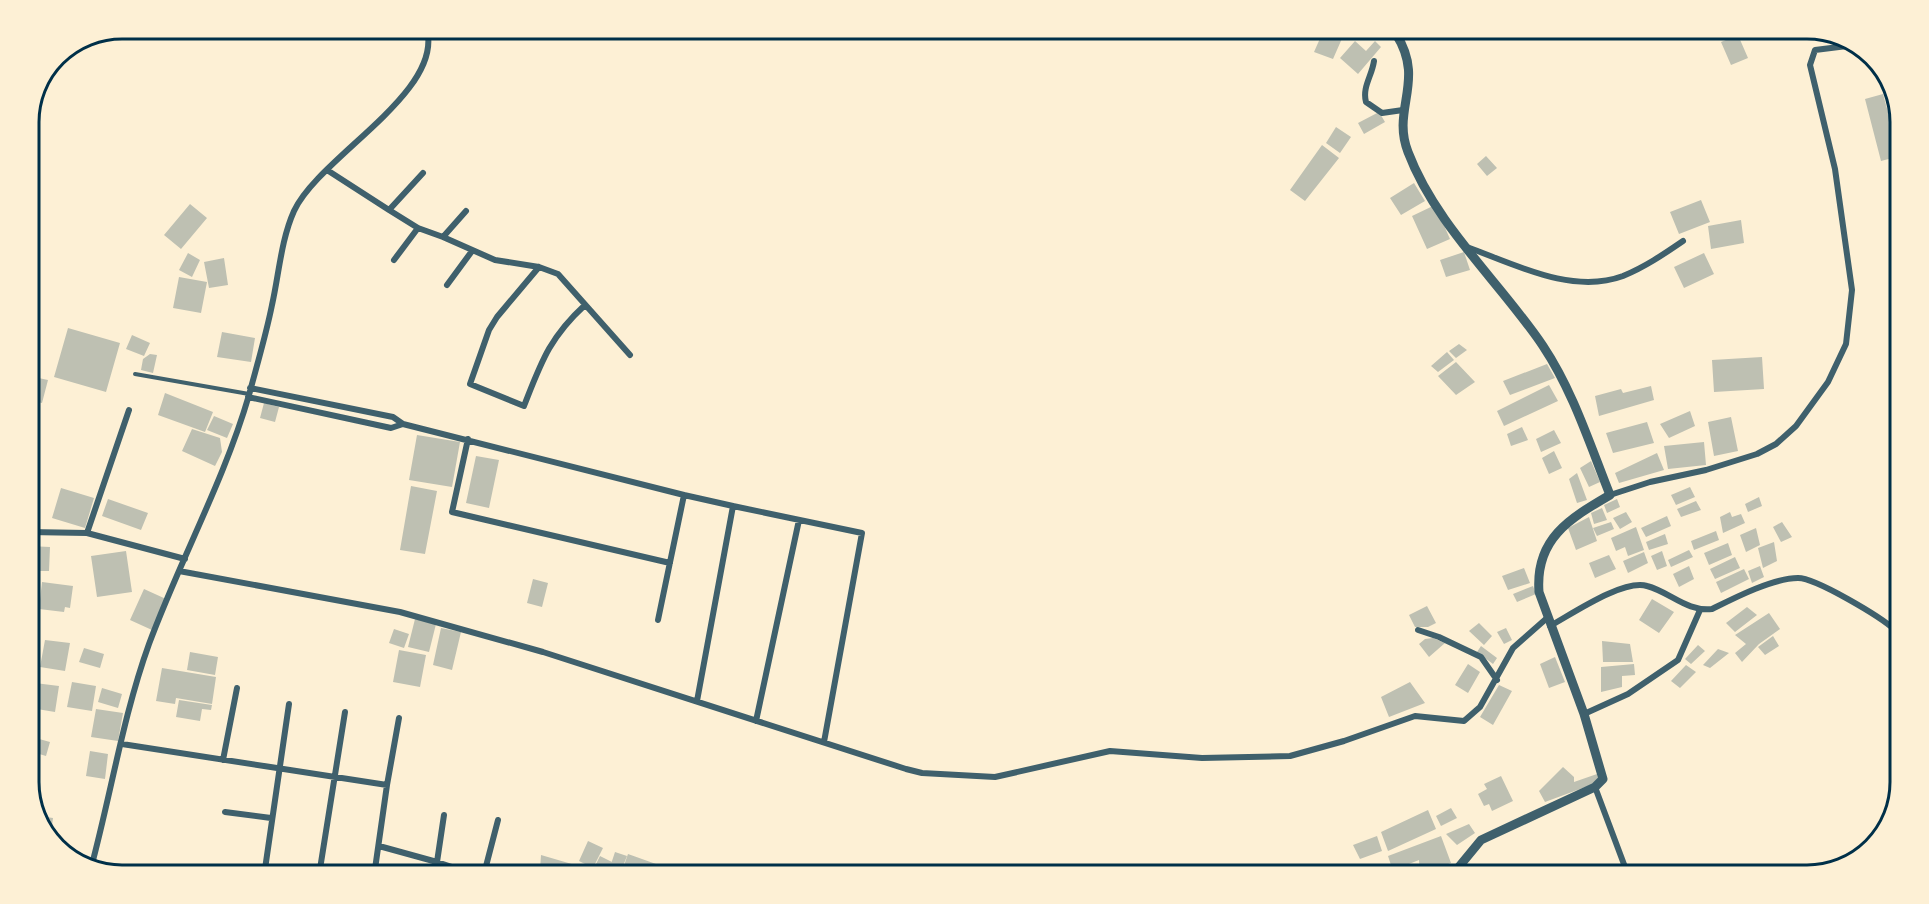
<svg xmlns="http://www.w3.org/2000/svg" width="1929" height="904" viewBox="0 0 1929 904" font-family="'Open Sans',sans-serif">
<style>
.building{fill:#bec0b2}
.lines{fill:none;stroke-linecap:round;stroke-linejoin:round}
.service{stroke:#3f606c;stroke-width:4}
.minor{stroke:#3f606c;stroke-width:6}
.tertiary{stroke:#3f606c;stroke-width:9}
.rim{fill:none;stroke:#003049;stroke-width:3}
</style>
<rect width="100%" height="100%" fill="#fdf0d5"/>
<!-- building -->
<path class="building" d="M1322,34H1344L1333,59L1314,52Z
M1738,35L1748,58L1731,65L1721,42Z
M1355,41L1366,51L1375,41L1381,47L1358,74L1340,58Z
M1883,94L1900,156L1881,161L1865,99Z
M1894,98L1900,116L1899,147L1886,101Z
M1379,112L1385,122L1364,134L1358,123Z
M1336,127L1351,137L1340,153L1326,143Z
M1322,145L1339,158L1305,201L1290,190Z
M1486,156L1497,168L1487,176L1477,164Z
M1414,183L1425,201L1401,215L1390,198Z
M1701,200L1710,222L1679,234L1670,212Z
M190,204L207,218L181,249L164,235Z
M1435,205L1450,239L1427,249L1412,216Z
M1741,220L1744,243L1711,249L1708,226Z
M1464,252L1470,270L1446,277L1440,260Z
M188,253L200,260L192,277L179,270Z
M1704,253L1714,274L1684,288L1674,267Z
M224,258L228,285L209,288L204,262Z
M179,277L207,282L201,313L173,308Z
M68,328L120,343L106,392L54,377Z
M222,332L255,338L251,362L217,357Z
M132,335L150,343L144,356L126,349Z
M1459,344L1467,350L1456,358L1449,351Z
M1447,352L1454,360L1438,372L1431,366Z
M150,354L157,355L153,373L141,370L143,359Z
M1762,357L1764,389L1714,392L1712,360Z
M1456,362L1475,382L1456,395L1438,376Z
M1547,364L1555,378L1510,395L1503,381Z
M29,376L48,380L42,403L29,400Z
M1549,385L1558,401L1504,426L1497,411Z
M1651,386L1654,400L1599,416L1595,396L1621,389L1623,393Z
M165,393L213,412L205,432L158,415Z
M264,403L279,407L275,422L260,418Z
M1690,411L1695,426L1669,438L1660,424Z
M214,416L233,424L227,438L207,430Z
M1731,417L1738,451L1714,456L1708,422Z
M1647,422L1654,443L1613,453L1606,433Z
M1522,427L1528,440L1511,446L1507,434Z
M192,429L220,438L222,452L215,466L182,451Z
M1554,430L1561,443L1541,452L1536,439Z
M417,435L460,442L452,487L409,480Z
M1704,442L1706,465L1668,469L1664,446Z
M1554,451L1562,468L1549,474L1542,458Z
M1657,453L1664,470L1619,483L1615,473Z
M476,456L499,460L489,508L466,503Z
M1591,461L1600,482L1589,487L1580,468Z
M1577,473L1587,500L1577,503L1569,479Z
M411,486L437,491L425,554L400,550Z
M1690,487L1695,497L1676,505L1671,495Z
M61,488L94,498L85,528L52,518Z
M1759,497L1762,506L1748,512L1745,504Z
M108,499L148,513L141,530L102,516Z
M1617,499L1620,507L1607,513L1604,505Z
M1696,501L1701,510L1681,517L1677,509Z
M1602,508L1607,520L1594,524L1591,513Z
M1626,512L1632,522L1620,529L1613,518Z
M1730,512L1732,517L1741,514L1745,523L1723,533L1720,517Z
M1667,516L1671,526L1646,537L1641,528Z
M1589,517L1597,541L1576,550L1568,528Z
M1611,522L1614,529L1597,536L1593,528Z
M1782,522L1792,537L1781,542L1773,527Z
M1636,527L1644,550L1628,556L1625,547L1616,551L1611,538Z
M1756,528L1760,545L1746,552L1740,535Z
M1716,531L1719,540L1694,550L1691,541Z
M1665,534L1668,544L1649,550L1646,542Z
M1774,542L1777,561L1763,568L1758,548Z
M1728,543L1732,555L1709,565L1704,553Z
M29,546L50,547L49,571H38V581H29Z
M1689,550L1693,557L1671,567L1668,560Z
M126,551L132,592L97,597L91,556Z
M1662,551L1667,566L1657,570L1651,556Z
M1644,552L1648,563L1628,573L1623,561Z
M1609,555L1616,569L1595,578L1589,563Z
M1735,557L1740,568L1715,579L1710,569Z
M1689,566L1694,579L1679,587L1673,574Z
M1760,566L1764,577L1752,583L1748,571Z
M1524,568L1530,583L1508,590L1502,576Z
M1744,569L1749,579L1721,593L1716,582Z
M533,579L548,583L542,607L527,603Z
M42,582L73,586L70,608L65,607L64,612L39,609Z
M1533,586L1536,594L1517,602L1513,594Z
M144,589L166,599L152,630L130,620Z
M1652,599L1674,612L1659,633L1639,620Z
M1427,606L1436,623L1428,627H1415L1409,615Z
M1747,607L1757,615L1735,632L1726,623Z
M1769,613L1780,629L1759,644L1742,662L1735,653L1746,644L1735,635Z
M415,619L436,624L429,652L408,647Z
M1479,623L1492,636L1484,645L1469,631Z
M441,628L461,632L452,670L433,665Z
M1506,628L1512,640L1504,644L1497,632Z
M394,629L409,634L404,648L389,643Z
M1773,636L1779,646L1765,655L1758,647Z
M1433,638L1445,643L1429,657L1419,644L1425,639Z
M45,640L70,643L65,671L40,667Z
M1602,641L1630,644L1633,662H1603Z
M29,642H39L37,664H29Z
M1698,645L1705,651L1691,664L1685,659Z
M1481,646L1497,658L1493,664L1477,652Z
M84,648L104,654L100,668L79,662Z
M1718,649L1729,653L1710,668L1703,665Z
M399,650L426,655L420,687L393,682Z
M190,652L218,657L215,675L187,670Z
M1555,657L1565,682L1549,688L1540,664Z
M1468,664L1480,672L1468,693L1455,685Z
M1634,664L1635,675L1622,676V687L1601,692V667Z
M1686,665L1696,672L1680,688L1671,681Z
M162,668L216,677L212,704L176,698L175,704L156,701Z
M72,682L96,686L92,711L67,707Z
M1410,682L1425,703L1389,717L1381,697Z
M35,683L59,686L55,712L31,708Z
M1499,685L1512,691L1493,725L1480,717Z
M102,688L122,694L118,708L98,702Z
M179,700L212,705L211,710L202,709L200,721L176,717Z
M96,709L123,713L118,741L91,737Z
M32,737L50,742L46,756L29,751Z
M90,751L108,754L105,779L86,776Z
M1563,767L1574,777V782L1597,774L1599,782L1545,802L1539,791Z
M1501,776L1513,801L1492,811L1489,804L1484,806L1478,794L1487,789L1484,784Z
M1451,808L1457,818L1441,826L1436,816Z
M1428,810L1436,829L1388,851L1381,832Z
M39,816L53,818L50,841L48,839Z
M1469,824L1475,833L1457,845L1446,834Z
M1377,836L1382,851L1360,859L1353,845Z
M1441,836L1451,863L1420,874L1419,860L1409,864L1414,874H1394L1388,856Z
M588,841L603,848L593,868L579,861Z
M615,852L627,856L621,871L609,870Z
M628,854L656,864L654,871H622Z
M541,855L582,867L581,870H540Z
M600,856L612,862L607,870H593Z
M1278,865L1279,873H1249V869Z
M426,866L436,869V866L447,870H425Z
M1236,866V873H1198L1199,868Z
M1291,867L1293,873H1283L1282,871Z"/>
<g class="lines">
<!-- service -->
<path class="service" d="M135,374L249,394"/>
<!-- minor -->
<path class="minor" d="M1374,61C1372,76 1362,87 1366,102L1382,113L1403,110
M1886,75L1890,86
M327,170L389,210L423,173
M389,210L418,228L443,237L466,211
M443,237L495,260L539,267L558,274L630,355
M1467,247C1514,264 1572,295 1623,276C1645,267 1664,254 1683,241
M394,260L418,228
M539,267L497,317L489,330L470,384L524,406C541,363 549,338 585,305
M447,285L472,251
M250,388L393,417L403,424L684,495
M248,397L391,428L403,424
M468,439L452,512L670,563
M1610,495L1650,482L1706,470L1757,454L1776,444L1796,426L1828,382L1846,344L1852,290L1835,169L1810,65L1815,50L1855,45
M29,532L87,533L185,559
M87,533L129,410
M179,571L400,612L543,652L906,769L922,773L995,777L1110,751L1202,758L1290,756L1344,741L1415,716L1464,721L1480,707L1513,648L1547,618
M658,620L684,495L733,506
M1550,626C1572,614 1623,579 1647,586C1670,592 1687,612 1712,609C1734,598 1773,578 1798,578C1816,578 1881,617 1895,630
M1418,630L1439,637L1481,657L1497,680
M697,701L733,506L862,533L824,742
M1584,714L1628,694L1678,660L1700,610
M756,721L799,520
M122,744L387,785L399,718
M223,760L237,688
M1595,787L1628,875
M225,812L271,818
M379,846L437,862L444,815
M437,862L461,870
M91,868C111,794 123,716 149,644C180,560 224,481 249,395C257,365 266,335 272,305C279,274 281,240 294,211C319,157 443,93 427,30
M265,869L289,704
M320,869L345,712
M375,869L387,785
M485,870L498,820"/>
<!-- tertiary -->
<path class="tertiary" d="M1396,34C1426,81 1391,109 1408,152C1436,226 1500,282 1543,346C1573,391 1590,445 1610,495C1569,519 1535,539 1539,592L1584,714L1603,779L1595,787L1481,840L1453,874"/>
</g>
<!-- crop -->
<path d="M0 0H1929V904H0ZM122 39H1807A83 83 0 0 1 1890 122V782A83 83 0 0 1 1807 865H122A83 83 0 0 1 39 782V122A83 83 0 0 1 122 39Z" fill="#fdf0d5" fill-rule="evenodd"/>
<path class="rim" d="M122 39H1807A83 83 0 0 1 1890 122V782A83 83 0 0 1 1807 865H122A83 83 0 0 1 39 782V122A83 83 0 0 1 122 39Z"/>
</svg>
